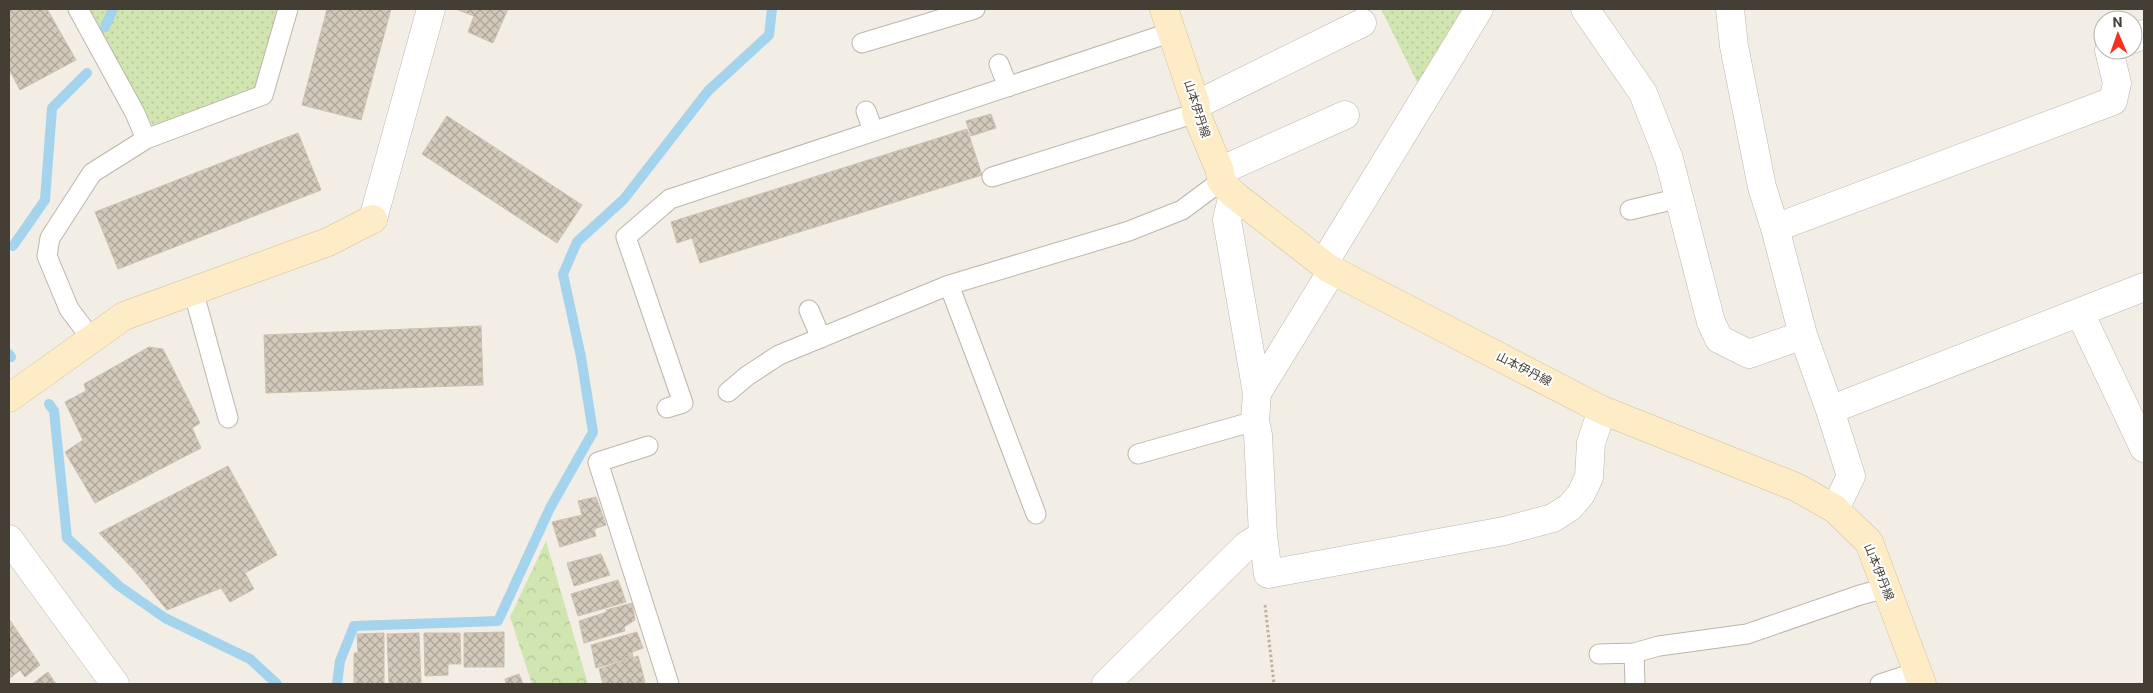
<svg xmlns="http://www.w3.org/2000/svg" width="2153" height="693" viewBox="0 0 2153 693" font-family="Roboto,'Noto Sans JP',sans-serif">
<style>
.forest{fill:url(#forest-crowns)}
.park{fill:url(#park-dots)}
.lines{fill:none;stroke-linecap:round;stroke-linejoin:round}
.stream{stroke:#a3d3ed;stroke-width:10}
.building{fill:url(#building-cross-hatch);stroke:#cec0af}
.lane-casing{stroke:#bdb5a9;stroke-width:21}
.street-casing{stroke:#bdb5a9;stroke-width:29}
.secondary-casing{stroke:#d1be97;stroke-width:29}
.path{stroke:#bfb09a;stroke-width:3;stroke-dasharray:2.5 2.5;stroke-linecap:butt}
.lane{stroke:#fff;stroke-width:19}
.street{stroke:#fff;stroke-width:28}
.secondary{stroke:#fdecc5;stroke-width:28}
.labels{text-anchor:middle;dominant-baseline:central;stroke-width:4;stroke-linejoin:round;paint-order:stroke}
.street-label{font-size:12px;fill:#453e35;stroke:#fff}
</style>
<defs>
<pattern id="forest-crowns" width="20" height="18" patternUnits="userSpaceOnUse" patternTransform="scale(1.25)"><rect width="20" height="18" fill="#d0e5b0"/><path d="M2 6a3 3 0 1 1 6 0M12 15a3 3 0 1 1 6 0" fill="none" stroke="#b4c698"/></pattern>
<pattern id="park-dots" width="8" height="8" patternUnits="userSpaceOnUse" patternTransform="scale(1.25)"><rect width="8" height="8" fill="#d0e5b0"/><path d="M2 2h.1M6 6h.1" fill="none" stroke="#b4c698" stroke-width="1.8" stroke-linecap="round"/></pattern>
<pattern id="building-cross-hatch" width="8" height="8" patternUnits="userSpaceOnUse" patternTransform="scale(1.25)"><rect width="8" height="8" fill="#d3c9bb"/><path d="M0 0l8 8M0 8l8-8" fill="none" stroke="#ada599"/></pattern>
</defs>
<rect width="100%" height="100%" fill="#f2eee6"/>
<!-- forest -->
<path class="forest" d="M546,541L588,684H532L510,617Z"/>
<!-- park -->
<path class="park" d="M87,9H278L256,105L161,140Z
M1381,9H1476L1421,90Z"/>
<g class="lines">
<!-- stream -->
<path class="stream" d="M105,27L113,9
M13,246L45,200L52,108L87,73
M9,354L11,357
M49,404L54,411L67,538L119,586L165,618L250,659L277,684
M337,684L340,661L354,626L498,621L550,508L593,432L581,357L563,274L577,242L624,199L708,91L769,35L772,9"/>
</g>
<!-- building -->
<path class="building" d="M9,9H47L76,60L20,90L9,69Z
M327,9H391L361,120L302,105Z
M456,9H508L493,43L468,32L474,16Z
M991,114L996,128L971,136L966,121Z
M447,116L582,205L557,243L422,154Z
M967,129L982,175L700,263L692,238L677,243L671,222Z
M298,133L321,190L118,269L95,212Z
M481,326L483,385L266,393L264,335Z
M149,347L163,349L200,423L192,428L201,448L95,503L65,452L83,440L65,402L86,391L84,384Z
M228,466L277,555L245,573L254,589L230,602L221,588L167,610L135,571L99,533Z
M596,497L606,525L594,529L596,536L560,547L552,522L582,515L578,501Z
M601,554L610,575L574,586L567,563Z
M618,580L626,602L578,616L571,594Z
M632,603L635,620L624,627L625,631L584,643L579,621L607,612L606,610Z
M9,619L40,665L25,677L20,670L9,679Z
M504,632V667H464V633Z
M637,632L643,648L632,652L633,657L596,668L591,645Z
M384,633V684H354V653H358L357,634Z
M419,633L421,683L389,684L387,634Z
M424,633H460L461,664H448V675L425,676Z
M638,656L645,682L637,684H603L599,669Z
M48,672L56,684H32Z
M519,674L523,684H506L505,679Z"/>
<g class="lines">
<defs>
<path id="lane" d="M78,9L135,113L146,139
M862,43L975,9
M999,64L1008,87
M866,111L873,130
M992,177L1196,113
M1630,210L1680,198
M949,285L1036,514
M193,290L228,418
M809,310L821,338
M91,338L69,309L47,256L50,238L92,173L146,139L263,95L288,9
M728,392L747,376L779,355L949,285L1129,231L1182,210L1221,181
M667,408L683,403L626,237L670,199L1172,32
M648,446L598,462L669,684
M1138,454L1255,421
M1599,654L1634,653
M1635,684L1634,653L1659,646L1747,634L1860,595L1886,588
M1880,684L1917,672"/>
<path id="street" d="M1585,9L1643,93L1669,159L1711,322L1719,339L1749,354L1803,335
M1730,9L1734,46L1762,187L1775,228L1803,335L1830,410L1851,476L1835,509
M2133,39L2144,34
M1196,105L1362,23
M1220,171L1345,115
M1233,194L1227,220L1257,393L1327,279L1330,253L1479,9
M373,219L431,9
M1775,228L2113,101L2117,83L2109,50
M2080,313L2144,448
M1257,393L1255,421L1258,435L1263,535L1268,574L1504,531L1553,518L1570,507L1581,494L1589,477L1591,443L1602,410
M1830,410L2144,287
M9,539L115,684
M1106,684L1247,545L1263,535"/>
<path id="secondary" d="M1164,9L1196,105V113L1220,171L1221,181L1233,194L1328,268L1602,410L1796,487L1835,509L1869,542L1922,684
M9,398L124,316L328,242L373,219"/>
</defs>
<!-- lane casing -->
<use href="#lane" class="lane-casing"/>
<!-- street casing -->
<use href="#street" class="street-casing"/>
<!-- secondary casing -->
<use href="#secondary" class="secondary-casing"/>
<!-- path -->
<path class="path" d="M1265,605L1274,684"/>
<!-- lane -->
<use href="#lane" class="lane"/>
<!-- street -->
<use href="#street" class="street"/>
<!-- secondary -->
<use href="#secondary" class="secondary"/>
</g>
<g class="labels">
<!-- street labels -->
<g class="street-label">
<text transform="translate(1197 109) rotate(72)">山本伊丹線</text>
<text transform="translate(1524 369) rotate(27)">山本伊丹線</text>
<text transform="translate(1879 572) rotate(68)">山本伊丹線</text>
</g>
</g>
<!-- border -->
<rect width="2153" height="693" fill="none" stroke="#453e35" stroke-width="20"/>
<!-- north arrow -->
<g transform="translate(2118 35) rotate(358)"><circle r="24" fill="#ffffff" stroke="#b5b2ae"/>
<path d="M0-4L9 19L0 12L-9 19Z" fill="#f3311c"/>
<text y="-8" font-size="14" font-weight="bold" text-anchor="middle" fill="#453e35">N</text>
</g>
</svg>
